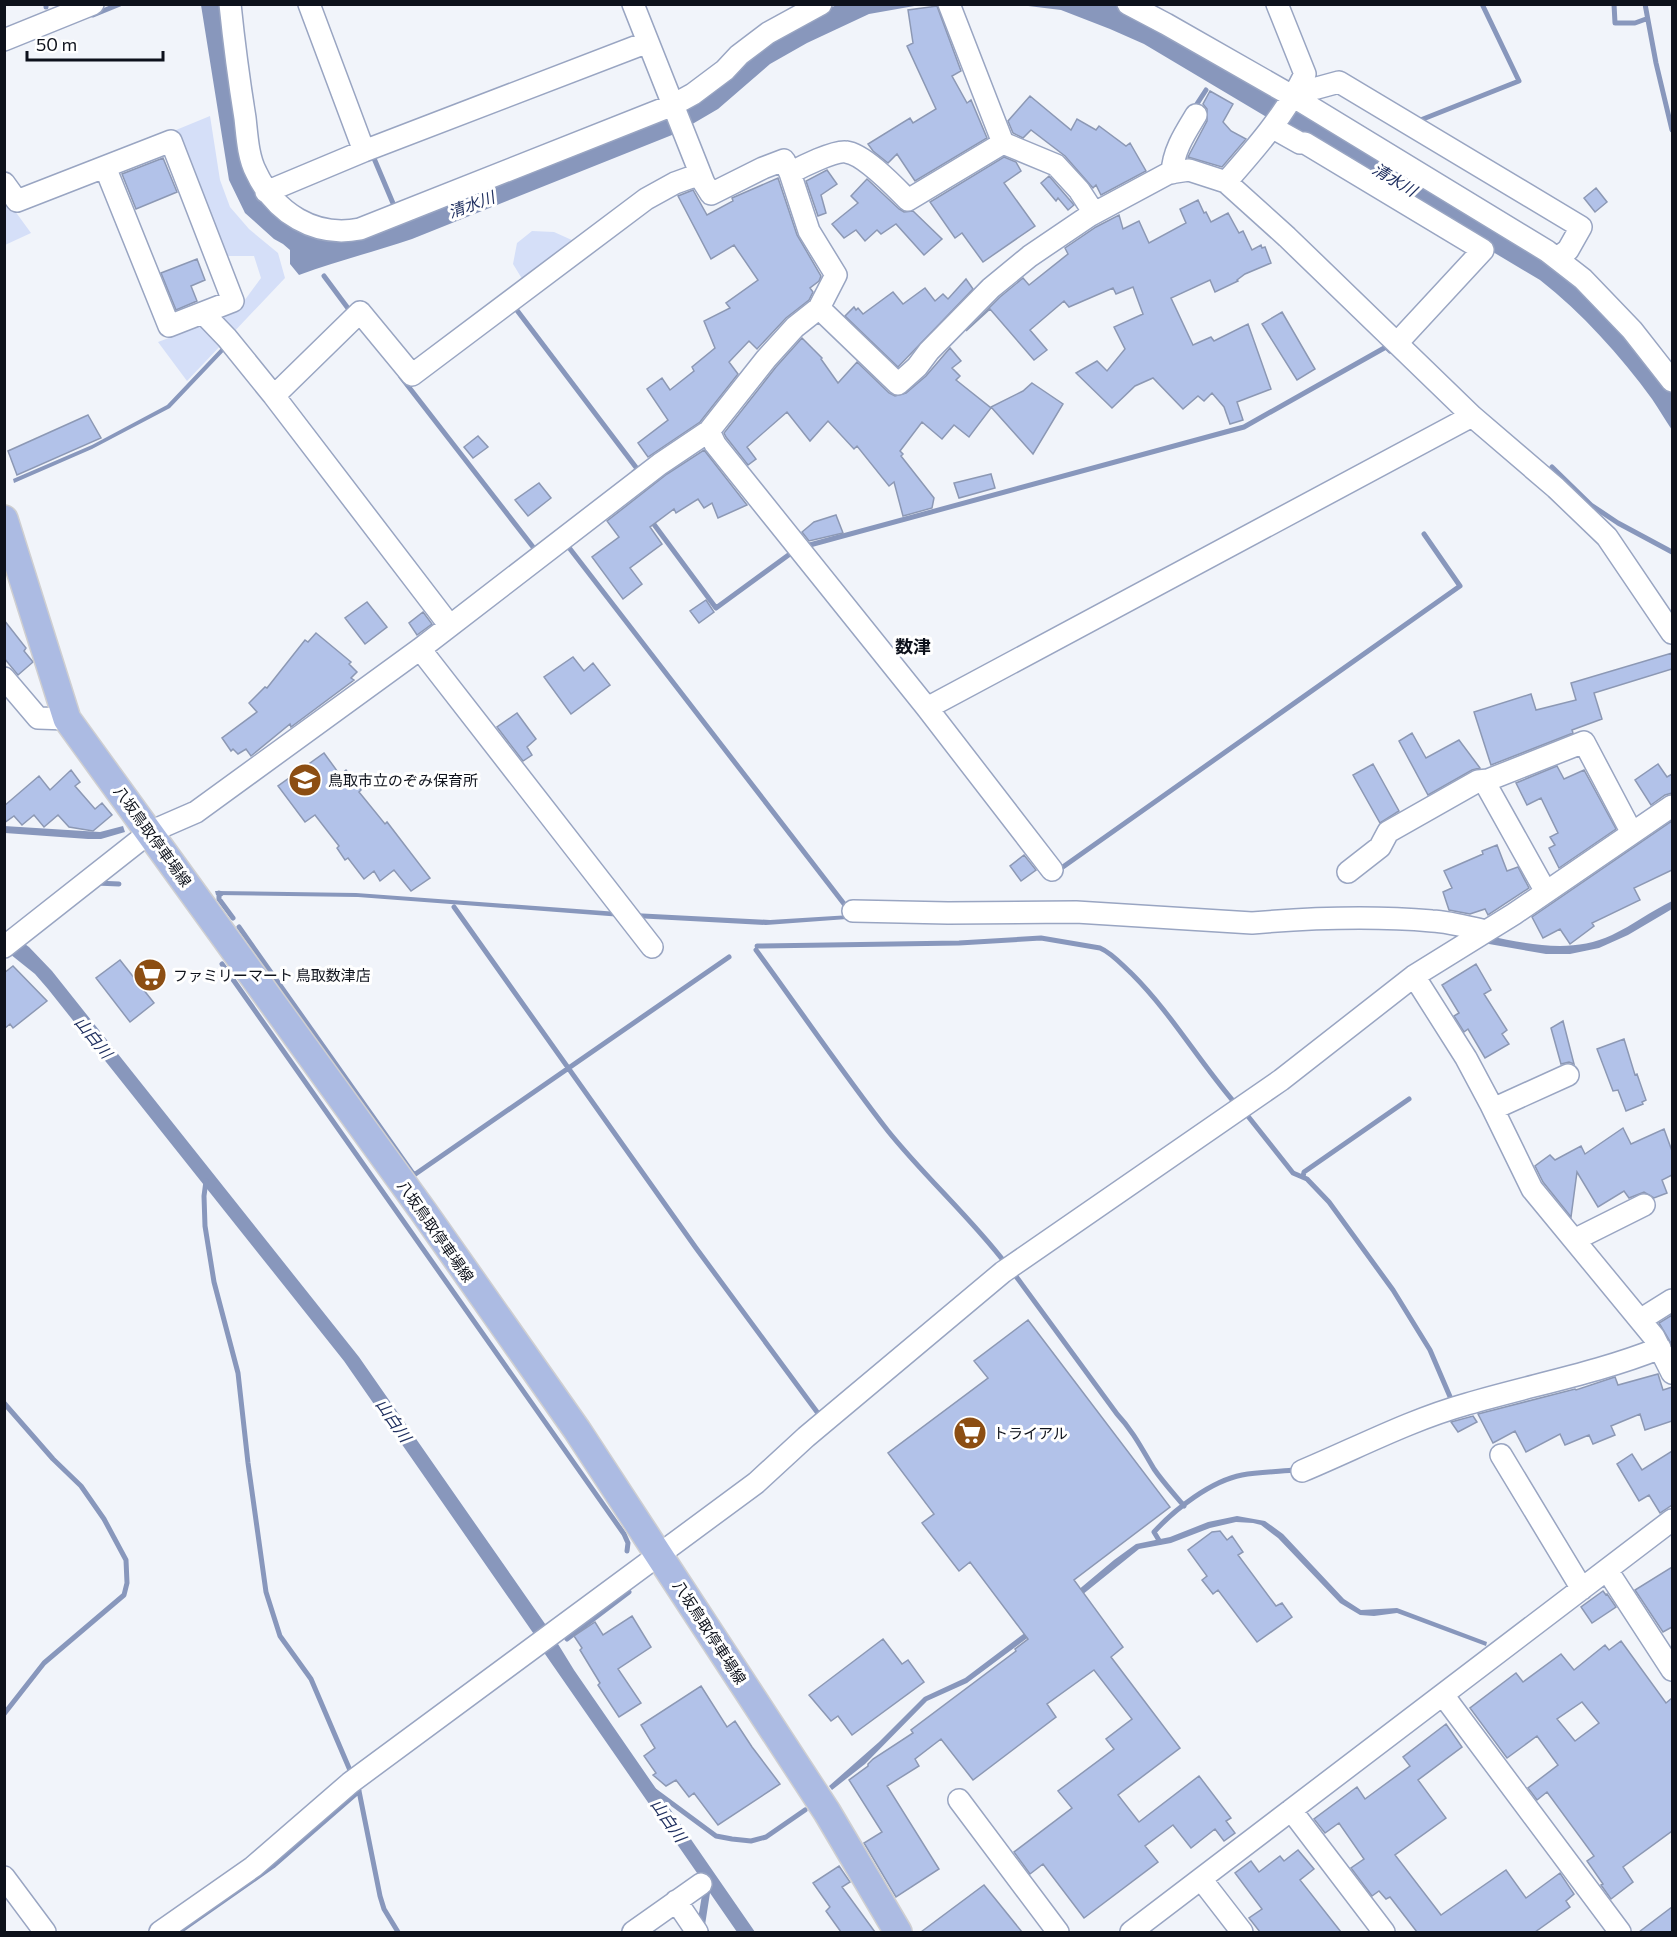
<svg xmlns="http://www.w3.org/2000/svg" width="1677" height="1937" viewBox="0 0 1677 1937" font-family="Commissioner,'Noto Sans JP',sans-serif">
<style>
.green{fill:#d5dff8}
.water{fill:#8897bc}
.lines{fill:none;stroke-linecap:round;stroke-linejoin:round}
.stream{stroke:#8897bc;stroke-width:5}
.building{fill:#b2c2e9;stroke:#8c98b4;stroke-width:1.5;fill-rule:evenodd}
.minor-casing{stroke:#99a5c2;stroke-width:24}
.major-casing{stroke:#cfcfd1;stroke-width:30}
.minor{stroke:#fff;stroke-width:21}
.major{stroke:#acbbe3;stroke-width:27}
.labels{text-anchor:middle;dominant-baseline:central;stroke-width:6;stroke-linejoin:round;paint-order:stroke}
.poi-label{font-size:15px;fill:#0d111b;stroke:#fff;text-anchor:start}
.street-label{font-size:15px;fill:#0d111b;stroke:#fff}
.water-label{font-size:16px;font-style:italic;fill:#203060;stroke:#fff}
.quarter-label{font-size:18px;font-weight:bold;fill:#0d111b;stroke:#fff}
</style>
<rect width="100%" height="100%" fill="#f1f4fa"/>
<!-- green -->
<path class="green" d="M210,116L220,180L230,207L249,229L278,253L285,278L230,336L213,321L236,312L261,278L254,256H224L176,130Z
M4,196L31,233L5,245H4Z
M532,231L554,232L574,241L524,282L513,264L517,243Z
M206,324L224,342L187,381L158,342Z"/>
<!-- water -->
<path class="water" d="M201,5H225L248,169L332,235L584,147L817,13L837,5H920L869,14L807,43L770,64L718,109L677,133L412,239C374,252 336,261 299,275L290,264V250L283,244L274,239L245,213L229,180Z
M1020,5H1118L1154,22L1570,274L1672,387V430C1665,420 1659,409 1652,399C1620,355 1582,313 1540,280L1144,44L1110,29L1061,10Z
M225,344L228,347L170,408L92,449L14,483L13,479L92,445L167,405Z
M4,826L100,832L123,826L125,832L101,839H88L5,833Z
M215,891L356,893L618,912L622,917L358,897L216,895Z
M1672,901V909L1628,935L1599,948L1570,954H1546L1489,944L1469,934L1431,928L1365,927L1254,931L1049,918L987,921L847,919L766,925L635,918L633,913L770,920L867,914L923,916L1063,914L1254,927C1286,923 1319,923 1352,923C1398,923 1441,924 1486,934L1488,936C1529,944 1572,954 1612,935C1633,925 1651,911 1672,901Z
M4,929L29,947L52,971L359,1357L550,1631L574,1670L755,1932H737L710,1893L705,1925L710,1932H702L697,1925L704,1883L545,1654L538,1640L344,1361L48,989L35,974L5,950Z
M1237,1516L1265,1521L1283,1534L1344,1599L1361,1610L1397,1608L1487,1642L1486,1646L1397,1613L1374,1616L1360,1615L1340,1603L1278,1538L1261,1525L1253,1523L1236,1522L1210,1528L1171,1543L1139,1549L1046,1624L967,1683L927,1701L865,1764L832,1790L829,1786L879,1742L924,1697L965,1678L1046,1617L1114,1560L1136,1544L1170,1537L1208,1522Z"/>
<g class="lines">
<!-- stream -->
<path class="stream" d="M46,4V7
M1614,4L1615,23H1635L1646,19
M1645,4L1656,63L1672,130
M93,15L120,4
M1193,110L1206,90
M1418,121L1519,81L1482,4
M373,156L395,208
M324,276L350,311
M516,309L638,470L634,472
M401,377L533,547
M1552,467L1591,505L1618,523L1672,552
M650,519L716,608L794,551
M567,545L848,909
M806,546L1244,427L1386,347L1390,351
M1058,866L1060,869L1460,586L1424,534
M96,883L119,884
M221,894L219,893V899L233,918
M454,907L696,1248L820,1416
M239,927L414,1175L729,957
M757,946L959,943L1041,938L1100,948C1112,953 1122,965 1132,974C1171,1013 1198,1060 1234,1102
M756,950C800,1010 842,1072 888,1131C925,1177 970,1217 1006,1264
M222,964L624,1534L628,1543L627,1551
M1247,1115L1293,1173L1307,1179L1329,1202L1393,1290L1430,1350L1451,1399
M1303,1177L1304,1172L1409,1099
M206,1181L204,1196L205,1226L214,1282L238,1373L248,1463L266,1592L280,1636L311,1679L352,1775
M1015,1275L1117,1414C1133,1431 1142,1449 1154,1469C1163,1482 1174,1494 1184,1506
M4,1403L53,1459L81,1486L104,1519L126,1560L127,1583L124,1595L44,1663L4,1714
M1160,1542L1154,1532C1175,1509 1211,1481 1242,1475C1259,1472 1276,1472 1293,1470L1298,1468
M567,1639L629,1592
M356,1784L359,1791L380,1896L384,1909L398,1932
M655,1791L716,1836L732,1839L751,1841L766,1837L805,1810
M179,1932L273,1866L359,1791"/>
</g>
<!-- building -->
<path class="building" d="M937,6L961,71L952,76L967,103L971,100L987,138L915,181L897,154L888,163L873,151L868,144L910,118L913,123L936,109L907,46L913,43L908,10Z
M1210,91L1233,104L1223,122L1231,131L1246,139L1222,167L1188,157L1207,121V109L1203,104Z
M1030,96L1071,130L1077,119L1096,130L1099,126L1126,146L1130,143L1146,171L1101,195L1096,185L1093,188L1065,156L1031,130L1023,138L1013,133L1008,121Z
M1004,157L1016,162L1021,171L1004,183L1035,226L983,262L962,233L955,238L930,202Z
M163,158L177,192L136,209L122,174Z
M827,170L837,184L821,195L826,213L818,216L806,181Z
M1049,176L1074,205L1068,210L1058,198L1056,201L1041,183Z
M778,178L797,235L821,276L819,281L810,288L813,292L809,300L786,318L757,349L749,341L729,362L738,374L700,422L648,457L638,443L668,420L647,389L662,378L670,390L694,371L692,367L715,348L704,321L730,308L726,303L758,280L734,245L711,259L678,196L693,190L707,215L733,201L732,198Z
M867,179L899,209L904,212L913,211L942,239L924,255L896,224L881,234L877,230L865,241L856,230L844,238L832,224L858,203L851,196Z
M1596,188L1607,202L1595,212L1584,198Z
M1198,200L1204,213L1206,212L1211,222L1228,213L1239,233L1243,231L1252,250L1261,245L1262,248L1265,247L1271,263L1245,274L1237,280L1238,281L1215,292L1210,280L1171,298L1193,345L1211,337L1214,341L1248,324L1271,389L1237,402L1243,420L1230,424L1224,407L1212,393L1204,401L1198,396L1183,409L1153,378L1135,386L1112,408L1076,373L1097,361L1107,371L1125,349L1114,327L1143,314L1133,287L1116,294L1113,288L1069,307L1064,301L1030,330L1047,350L1034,360L990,309L966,331L1000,297L1023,278L1029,285L1068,254L1065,248L1096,227L1119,215L1123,229L1139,221L1149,243L1186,223L1180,209Z
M197,259L205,280L191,286L197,301L176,310L161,273Z
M966,279L973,289L898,367L845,316L854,307L856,310L858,308L863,314L893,292L903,304L925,288L935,301L943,294L948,299Z
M1282,312L1315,369L1297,380L1262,324Z
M802,338L822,358L821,359L838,383L857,362L889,393L895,396L906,393L926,376L950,348L961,361L952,368L960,376L956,380L991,408L969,437L954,425L942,439L922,422L900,451L903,454L901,456L934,498L932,508L903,516L894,482L889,486L857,446L854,449L828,421L810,441L787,412L747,447L756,459L748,465L726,437L724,433L776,367Z
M1032,383L1063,404L1033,454L991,407L1023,391Z
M88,415L101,438L17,475L8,451Z
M478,436L488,447L473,458L464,447Z
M704,450L747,505L718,518L712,503L704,508L698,499L676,513L674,509L650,527L662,544L630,568L642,584L623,599L592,557L619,537L607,521L667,474Z
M991,474L995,488L959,498L954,483Z
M539,483L551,498L528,516L515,500Z
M836,515L843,533L809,541L802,532L814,522Z
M706,600L714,612L699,623L690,611Z
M367,602L387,627L365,644L345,618Z
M423,612L432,624L417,635L409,623Z
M4,620L26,648L24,651L33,662L18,675L4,658Z
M316,633L351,662L349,664L357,672L351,678L354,680L291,727L290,724L251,756L246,749L238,754L233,749L231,751L222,738L257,712L249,703L265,687L267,688L305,640L308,642Z
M1672,653V669L1594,693L1602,719L1572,730L1573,733L1491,765L1474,712L1531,694L1536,710L1576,700L1571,683Z
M573,657L584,671L593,663L610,685L571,714L544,677Z
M517,713L536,739L527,747L532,755L523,761L497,727Z
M1412,733L1426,758L1459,740L1480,768L1472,770L1428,795L1399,741Z
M324,753L340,775L346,770L361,790L359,792L385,824L387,822L430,878L411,891L394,870L380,881L374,871L364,879L348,858L345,860L337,848L339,846L315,815L305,822L278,786Z
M1373,764L1399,811L1380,823L1353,775Z
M1658,764L1667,777L1672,774V793L1665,795L1651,805L1635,780Z
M1557,766L1564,779L1584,770L1616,829L1559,868L1549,848L1555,845L1550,837L1558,833L1541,798L1527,805L1516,783Z
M71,770L80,782L75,786L95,809L102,803L112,815L93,831L69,827L58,815L44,827L34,815L22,825L14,816L4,823V806L39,776L50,790Z
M1672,821V870L1634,888L1640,900L1592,923L1594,926L1570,944L1560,929L1543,938L1532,917Z
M1497,845L1507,871L1518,867L1529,888L1488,915L1485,909L1470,914L1449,910L1443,892L1452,888L1444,871L1483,854L1482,851Z
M1024,855L1036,870L1021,881L1010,866Z
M120,960L154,1003L130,1022L96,978Z
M1476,964L1491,990L1484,994L1507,1030L1502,1034L1509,1044L1485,1058L1468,1029L1464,1032L1454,1016L1459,1013L1442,985Z
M13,966L47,1001L13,1028L10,1024L4,1029V973Z
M1563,1021L1574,1064L1569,1062L1561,1064L1551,1028Z
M1624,1039L1635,1075L1637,1074L1646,1100L1642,1102L1643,1104L1626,1111L1618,1090L1613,1091L1597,1049Z
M1623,1128L1631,1144L1664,1129L1672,1151V1175L1662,1180L1667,1193L1654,1198L1644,1192L1629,1198L1624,1191L1598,1207L1577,1172L1571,1217L1543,1182L1535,1166L1550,1155L1555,1160L1581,1146L1585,1154Z
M1672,1315V1345L1659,1323Z
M1028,1320L1170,1507L1074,1580L1123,1647L1111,1657L1180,1748L1118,1795L1139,1822L1199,1776L1231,1818L1226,1821L1235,1833L1224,1841L1215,1829L1191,1848L1173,1825L1145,1846L1158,1862L1084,1918L1043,1864L1030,1874L1014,1852L1072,1808L1058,1791L1114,1749L1106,1739L1132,1719L1094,1670L1047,1704L1056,1717L973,1780L941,1739L915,1759L919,1766L887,1786L939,1869L896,1897L864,1843L882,1832L849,1780L868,1766V1764L873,1759L913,1733L911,1730L1016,1651L1015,1649L1028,1639L970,1562L959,1571L922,1523L934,1514L888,1453L988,1378L974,1361Z
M1658,1374L1663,1390L1672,1387V1421L1645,1430L1640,1414L1611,1426L1615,1435L1593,1444L1589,1435L1565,1445L1560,1434L1526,1452L1515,1431L1493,1443L1478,1414L1575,1389L1576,1390L1615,1377L1618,1385Z
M1473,1416L1477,1422L1458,1432L1451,1422Z
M1672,1451V1505L1660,1513L1649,1495L1639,1501L1617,1464L1632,1454L1642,1470Z
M1220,1531L1227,1540L1232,1536L1243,1552L1238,1555L1276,1606L1282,1603L1292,1617L1257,1642L1218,1590L1213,1594L1202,1580L1207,1576L1188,1550L1212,1532Z
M1672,1567V1627L1663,1632L1635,1590Z
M1603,1591L1606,1595L1607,1594L1616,1607L1592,1623L1581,1607Z
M632,1616L651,1647L618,1669L641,1703L619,1717L598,1685L600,1683L580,1650L582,1648L574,1636L595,1622L603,1635Z
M883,1639L902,1664L908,1660L924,1682L852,1735L838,1716L831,1721L809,1695Z
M1621,1641L1666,1703L1672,1698V1831L1623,1867L1633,1882L1611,1899L1601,1885L1603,1884L1587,1861L1594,1856L1547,1792L1537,1800L1528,1788L1558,1765L1537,1736L1507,1758L1470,1708L1516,1673L1523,1682L1561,1654L1574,1670L1605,1645L1609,1650ZM1582,1702L1599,1723L1575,1741L1557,1719Z
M701,1686L727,1727L735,1721L752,1747L780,1784L718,1825L694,1793L689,1797L676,1780L666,1786L653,1775L656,1773L644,1756L655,1748L641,1725Z
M1446,1724L1462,1747L1418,1780L1446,1818L1395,1855L1441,1915L1506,1870L1526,1898L1560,1873L1574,1894L1566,1901L1570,1907L1535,1932H1417L1390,1897L1386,1899L1379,1891L1372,1896L1351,1868L1364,1859L1339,1823L1325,1833L1314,1819L1357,1787L1365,1799L1410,1766L1403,1757Z
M1298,1850L1314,1869L1300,1880L1341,1932H1260L1249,1918L1262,1909L1235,1873L1251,1861L1259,1872L1280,1856L1284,1861Z
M839,1866L850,1882L842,1887L875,1932H841L826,1911L830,1907L813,1883Z
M984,1885L1022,1932H921Z
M1672,1907V1932H1639Z"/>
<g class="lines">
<defs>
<path id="minor" d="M230,4C234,43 239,81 245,118C247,136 248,157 256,172C275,213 315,238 360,229L673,105L693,94L725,70L739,55L768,33L821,4
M309,4L364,151
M633,4L704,183L711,194L763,168L784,160L790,173
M949,4L1003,143L1056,165L1079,190L1094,213
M1128,4L1166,24L1294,97L1547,251L1583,279L1632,330L1672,381
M4,40L93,4
M1297,91L1317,88L1339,82L1581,227L1568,250L1557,258
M1273,128L1300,143H1305L1483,250L1397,343
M1172,173C1173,151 1185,133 1196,115
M1226,182C1256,148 1285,115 1305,74L1277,4
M4,183L17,201L171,141L233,301L169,326L105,167
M266,192L364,151L648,42
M819,308L898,384L917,367L929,351L991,288L1030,256L1089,216L1169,173L1189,170L1226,182L1287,237L1472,416L1556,488L1607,537L1672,633
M203,313L227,338L274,396L360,312L412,375L646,199L675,183L700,174
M274,396L450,626
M709,431L715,444L927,708L1052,870
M420,649L652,947
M4,678L38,718L67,719
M927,708L1472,416
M1484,781L1546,892
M1348,872L1380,847L1388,832L1478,781L1488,780L1584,742L1632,833
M853,911L948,913L1076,912L1252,923C1311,918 1373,916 1432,921C1450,922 1468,927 1486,931
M4,947L150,832L196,812L420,649L660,464L709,431L766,359L795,327L819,308L836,275L809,231L790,173C801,167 835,150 846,152C864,154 895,187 908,200L1003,143
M1414,976L1466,1058L1490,1103L1532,1189L1654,1337L1672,1373
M1493,1109L1568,1075
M1574,1240L1644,1205
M1640,1320L1672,1300
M1501,1455L1582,1589
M1302,1471C1357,1448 1410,1420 1467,1404C1531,1385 1598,1373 1660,1348
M1607,1570L1672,1670
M1443,1695L1620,1932
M959,1800L1058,1932
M1291,1810L1384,1932
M4,1877L45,1932
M1201,1879L1242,1932
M676,1901L697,1932
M160,1932L253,1867L350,1783L756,1483L806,1437L1003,1272L1281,1080L1414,976L1514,914L1672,806
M633,1932L701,1884
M1131,1932L1672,1520"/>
<path id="major" d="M4,519L67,719L423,1211L577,1430L827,1812L898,1932"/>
</defs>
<!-- minor casing -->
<use href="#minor" class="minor-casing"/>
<!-- major casing -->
<use href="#major" class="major-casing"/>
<!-- minor -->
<use href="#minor" class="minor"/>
<!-- major -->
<use href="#major" class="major"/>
</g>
<!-- icons -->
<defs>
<symbol id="school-disc" viewBox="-11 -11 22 22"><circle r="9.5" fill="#8c4e13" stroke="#fff"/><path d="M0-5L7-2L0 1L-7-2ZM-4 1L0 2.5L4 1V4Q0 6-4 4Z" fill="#fff"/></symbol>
<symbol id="supermarket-disc" viewBox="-11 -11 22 22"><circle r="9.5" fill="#8c4e13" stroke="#fff"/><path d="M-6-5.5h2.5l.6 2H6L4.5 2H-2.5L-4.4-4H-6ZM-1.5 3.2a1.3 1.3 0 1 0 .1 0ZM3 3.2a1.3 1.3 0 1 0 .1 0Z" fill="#fff"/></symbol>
</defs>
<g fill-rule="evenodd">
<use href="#school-disc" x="286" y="761" width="38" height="38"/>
<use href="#supermarket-disc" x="131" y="956" width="38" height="38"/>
<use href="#supermarket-disc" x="951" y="1414" width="38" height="38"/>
</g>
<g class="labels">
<!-- poi labels -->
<g class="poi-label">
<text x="328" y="780">鳥取市立のぞみ保育所</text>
<text x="173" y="975">ファミリーマート 鳥取数津店</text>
<text x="993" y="1433">トライアル</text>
</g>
<!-- street labels -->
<g class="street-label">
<text transform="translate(153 836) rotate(54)">八坂鳥取停車場線</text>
<text transform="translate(436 1231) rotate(55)">八坂鳥取停車場線</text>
<text transform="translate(710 1632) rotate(57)">八坂鳥取停車場線</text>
</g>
<!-- water labels -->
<g class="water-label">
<text transform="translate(1395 179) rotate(31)">清水川</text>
<text transform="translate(471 204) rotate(-20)">清水川</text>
<text transform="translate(94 1037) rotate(51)">山白川</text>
<text transform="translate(394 1420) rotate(55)">山白川</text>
<text transform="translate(669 1820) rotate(55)">山白川</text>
</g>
<!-- quarter labels -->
<g class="quarter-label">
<text x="913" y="646">数津</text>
</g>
</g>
<!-- border -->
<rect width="1677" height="1937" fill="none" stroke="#0d111b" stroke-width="12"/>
<!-- scale -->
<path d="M27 51v9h136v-9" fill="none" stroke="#0d111b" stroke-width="3"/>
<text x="36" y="51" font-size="18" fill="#0d111b" stroke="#ffffff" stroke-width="4.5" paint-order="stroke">50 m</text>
</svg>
